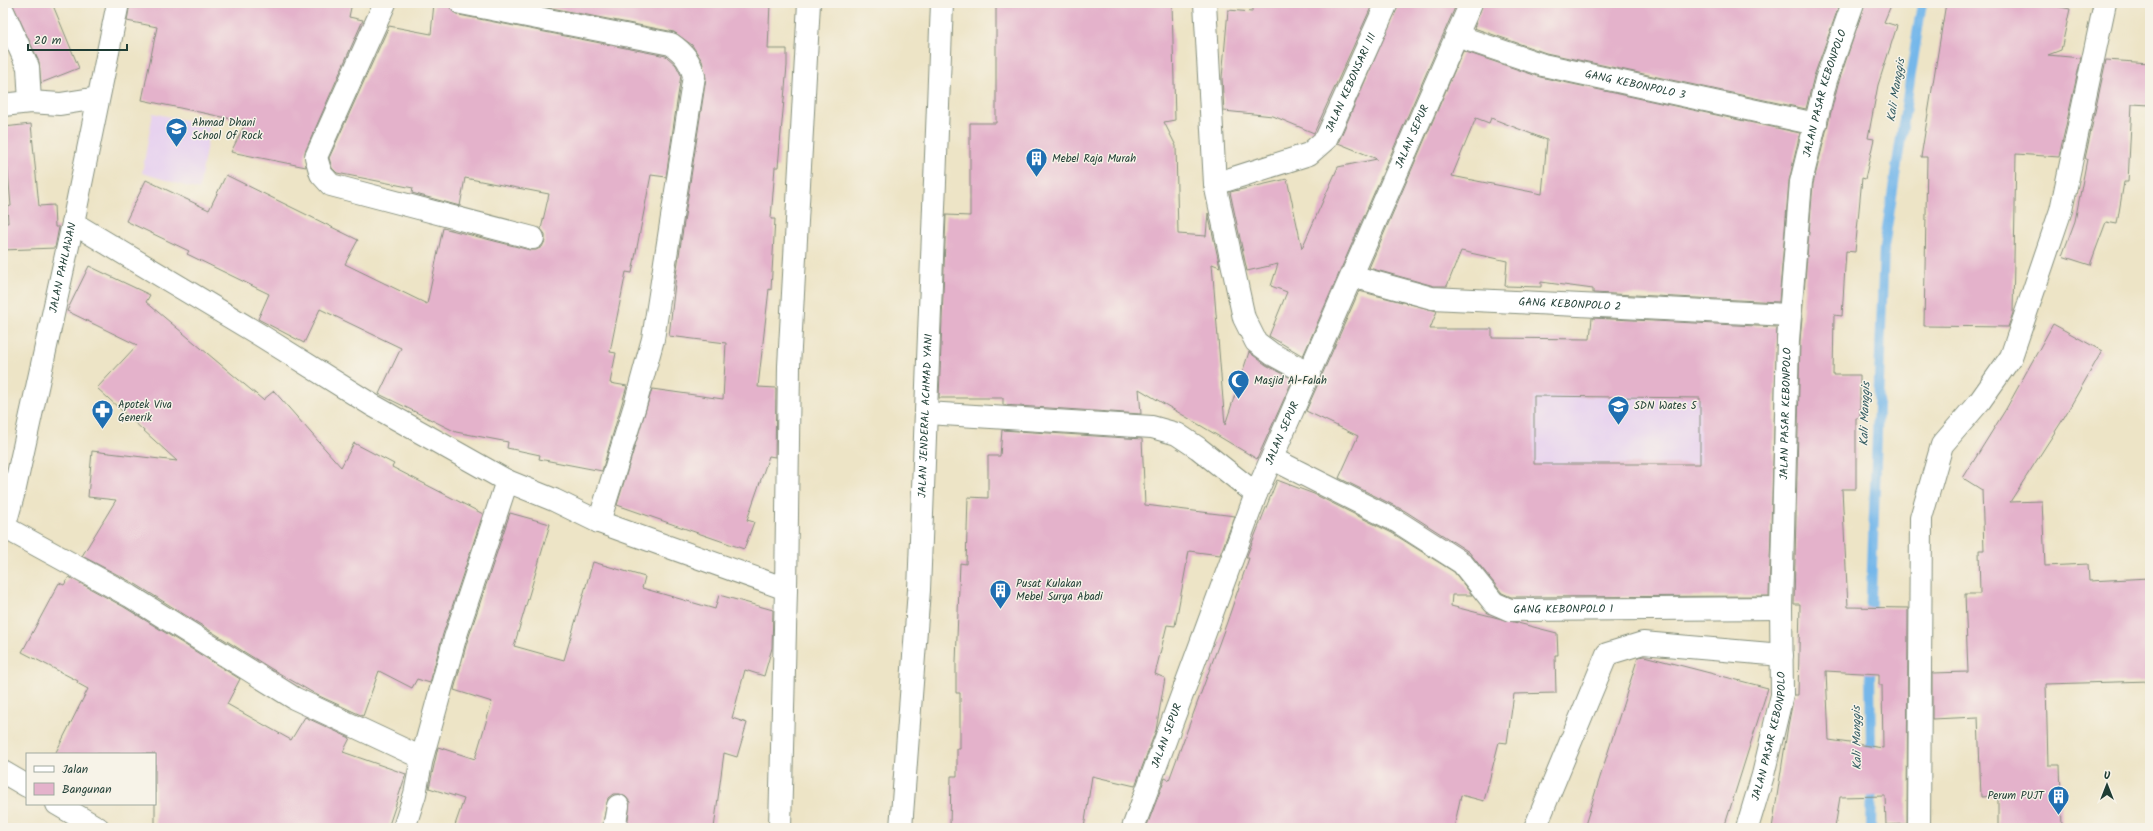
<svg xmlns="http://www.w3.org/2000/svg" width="2153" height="831" viewBox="0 0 2153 831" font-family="Kalam,sans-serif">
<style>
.built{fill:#e7d2ef}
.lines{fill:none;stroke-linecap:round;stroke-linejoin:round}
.stream{stroke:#75b7ea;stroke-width:10}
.building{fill:#e4b2cb;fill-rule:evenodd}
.minor-casing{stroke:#86907d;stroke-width:24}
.major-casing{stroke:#86907d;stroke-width:24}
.highway-casing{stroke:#86907d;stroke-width:24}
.minor{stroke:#fff;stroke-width:22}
.major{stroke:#fff;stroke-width:22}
.highway{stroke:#fff;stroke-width:22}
.labels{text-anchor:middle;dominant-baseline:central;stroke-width:3;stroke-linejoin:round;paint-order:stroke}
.street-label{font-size:11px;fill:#1f3d34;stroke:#f7f3e8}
.poi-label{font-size:11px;fill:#1f3d34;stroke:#f7f3e8;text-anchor:start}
.water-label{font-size:12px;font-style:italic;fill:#345c62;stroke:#f7f3e8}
</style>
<rect width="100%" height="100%" fill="#f7f3e8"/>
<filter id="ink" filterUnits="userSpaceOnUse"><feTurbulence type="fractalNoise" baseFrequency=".025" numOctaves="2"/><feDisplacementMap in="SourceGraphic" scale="8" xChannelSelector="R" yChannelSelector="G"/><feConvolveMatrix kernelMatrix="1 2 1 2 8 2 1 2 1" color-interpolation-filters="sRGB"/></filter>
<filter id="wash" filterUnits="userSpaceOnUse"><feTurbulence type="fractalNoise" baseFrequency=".012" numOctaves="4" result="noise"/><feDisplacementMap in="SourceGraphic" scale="16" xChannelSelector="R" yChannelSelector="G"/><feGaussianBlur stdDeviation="0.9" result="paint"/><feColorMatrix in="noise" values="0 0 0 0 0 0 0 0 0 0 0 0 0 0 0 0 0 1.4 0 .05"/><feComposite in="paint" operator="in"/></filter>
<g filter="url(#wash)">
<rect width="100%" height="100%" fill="#ede4c6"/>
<!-- built -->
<path class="built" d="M153,113L210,126L199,190L142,173Z
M1439,328H1493V338L1700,340L1765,517L1507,515L1439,379Z"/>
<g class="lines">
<!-- stream -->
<path class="stream" d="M1870,620L1884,247L1922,3
M1870,660L1871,760
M1871,828L1872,784"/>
</g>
<g id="blocks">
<!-- building -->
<path class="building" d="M12,3H52L79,68L41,83L39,62Z
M130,3H352L349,17L363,20L305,152L306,167L231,152L246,122L142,100L157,27L127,21Z
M434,3H449L453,12L459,15L666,56L676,65L681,75L666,177L651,175L632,273L626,272L610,352L616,353L610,383L627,386L602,471L539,459L540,455L507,448L508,442L456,432L379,394L401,348L320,309L304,343L258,319L269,294L187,254L189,251L126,221L146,180L209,210L226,175L358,240L345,264L427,304L443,228L530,250H536L542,247L545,241V234L541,229L549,194L465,178L460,206L412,193L413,188L337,173L332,168L329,158L389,26L431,34Z
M526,3H770L768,49H787V66L778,167H775L771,219H775L771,290L769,289L758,387L776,388L775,457L769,456L747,520L754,522L744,549L617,505L652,389L723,399L726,343L669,336L676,275L706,78L702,61L692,45L674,32Z
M996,3H1172L1175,120L1164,122L1176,146L1178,234L1206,236L1208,213L1220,267L1212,264L1225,425L1249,352L1266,365L1293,379L1257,459L1139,389L1141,414L1003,405V398H939L946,215L970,216V123H996Z
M1252,3H1373L1314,133L1273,116L1224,111L1222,78L1228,10L1252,12Z
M1399,3H1457L1303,356L1269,336L1287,292L1271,286L1278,264L1247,271L1230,192L1287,179L1302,248L1338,167L1377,159L1338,143Z
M1483,3H1840L1814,76L1806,109L1546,53L1474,28Z
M1865,3H1892L1884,22L1897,26L1878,85L1868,138L1874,139L1865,179L1862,178L1855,252L1846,251L1842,316L1834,315L1833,375H1860V418H1856V489H1842L1848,607L1908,608L1907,824L1886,825L1885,796L1840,797L1835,828H1772L1788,726L1794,695H1798L1800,604H1794L1800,341L1813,184L1838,84ZM1826,671L1879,674V685H1882L1883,748L1829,740Z
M1946,3H2041L2070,9L2061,50L2048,55L2081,58L2059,157L2016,154L2013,313L2008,327L1924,326L1927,157H1921Z
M1463,51L1540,77L1800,133L1789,181L1779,302L1593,293V289L1541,282V287L1505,286L1507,261L1461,251L1447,286H1434L1369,268ZM1476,118L1489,123L1491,118L1547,140L1542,194L1452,176Z
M2106,60L2150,63V105L2132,104L2128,182H2124L2117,224L2106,222L2090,265L2062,256L2075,221L2087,159H2085Z
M31,124L39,206L54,205L55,227H59L55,248L3,250V223H8L7,207L11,206L4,127Z
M89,266L150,295L146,302L263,400L274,391L341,467L354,443L394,464L392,467L483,514L443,634L430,683L417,679L412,688L379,671L363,716L317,695L270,668L137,585L82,556L116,500L88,497L92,451L177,461L97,388L137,345L67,311Z
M1359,291L1437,311L1430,329H1492V338L1590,339L1592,318L1777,327L1769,596L1511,597L1502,593L1469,552L1405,511L1339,478L1358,436L1306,411ZM1534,396L1700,398V464H1534Z
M2053,324L2102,351L2062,421L2010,502L2042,501L2045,566L2088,564L2089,581L2150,578V681L2046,684L2048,765H2060L2062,828H1998V796L1981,797L1978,717L1932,719V673L1968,672L1965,594H1980L1979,550H1984L1982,490L1963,478L2006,409Z
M1002,430L1142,439L1145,505L1235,516L1220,555L1189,551L1175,626L1167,625L1155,674L1165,678L1156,730L1135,786L1092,776L1084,828L950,827L951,776H957V749H960V693H956V662L960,563L966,564L968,497L988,498V456H1000Z
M1277,480L1314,494L1392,533L1454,572L1472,595H1452L1451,606L1557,633L1558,655H1555L1556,693L1514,694L1507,743L1499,742L1484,801L1461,795L1454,828H1146L1165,778L1169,780L1227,622L1249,558H1246Z
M510,513L550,524L514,646L564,660L593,562L645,577L642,588L715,609L719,595L773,610L772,648L764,676L745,670L732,718L747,723L737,757L724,753L714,828H627L630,802L626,797L620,794H613L608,798L602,828H454L464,799L429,788L438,747L475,759L492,702L454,690L467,642Z
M69,577L124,607L240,679L227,704L291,740L305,717L350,738L343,752L406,774L388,828H155V754H55L88,689L77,683L78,681L22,652L59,583L64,585Z
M1644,656L1768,688L1724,828H1584L1638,657Z"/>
</g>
</g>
<g filter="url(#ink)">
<use href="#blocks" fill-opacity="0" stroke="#86907d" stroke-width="1"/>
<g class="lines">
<defs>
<g id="minor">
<path d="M385,3L316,157L321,174L331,185L533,238"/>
<path d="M461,3L671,44C684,53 690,61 694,76L653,339L635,405L599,522"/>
<path d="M1205,3L1215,184L1244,318L1256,342L1272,354L1309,374"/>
<path d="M3,11L28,67L30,102"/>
<path id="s1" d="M1457,36L1543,65L1816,124"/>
<path d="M3,105L30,102L60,104L98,98"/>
<path id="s2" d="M1215,184L1309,154L1326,139L1387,3"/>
<path d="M73,223L260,335L372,405L507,481L554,500L599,522L786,589"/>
<path id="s3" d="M1352,276L1432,298L1790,315"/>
<path d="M927,413L1152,427L1177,434L1198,448L1256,494"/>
<path id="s4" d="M1273,459L1398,522L1462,563L1494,603L1510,610L1781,608"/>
<path d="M4,527L130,596L294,698L422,758"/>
<path d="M3,772L27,786"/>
<path d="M57,804L98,828"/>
<path d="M404,828L415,794L422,758L455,638L507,481"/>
<path d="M614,828L618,806"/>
<path d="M780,828L786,589L789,366L809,3"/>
<path id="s5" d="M1133,828L1256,494L1471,3"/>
<path d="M1535,828L1607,654L1643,643L1782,655"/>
<path id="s6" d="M1747,828L1763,775L1782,695L1781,608L1788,340L1801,182L1826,80L1853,3"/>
<path d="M1919,828L1921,518L1942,445L1980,401L2011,357L2061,210L2105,3"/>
</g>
<g id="major">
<path id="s7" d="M3,532L15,488L73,223L118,3"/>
</g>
<g id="highway">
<path id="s8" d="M901,828L919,590L942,3"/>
</g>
</defs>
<!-- minor casing -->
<use href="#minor" class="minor-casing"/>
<!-- major casing -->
<use href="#major" class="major-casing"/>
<!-- highway casing -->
<use href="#highway" class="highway-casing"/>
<!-- minor -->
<use href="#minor" class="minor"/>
<!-- major -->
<use href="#major" class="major"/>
<!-- highway -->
<use href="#highway" class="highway"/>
</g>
</g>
<!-- icons -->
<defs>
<symbol id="school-pin" viewBox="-11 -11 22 30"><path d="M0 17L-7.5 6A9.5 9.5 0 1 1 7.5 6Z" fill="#1f6fb2" stroke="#f7f3e8"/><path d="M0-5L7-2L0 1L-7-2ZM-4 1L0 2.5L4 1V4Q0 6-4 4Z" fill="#fff"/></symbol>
<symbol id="building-pin" viewBox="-11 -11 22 30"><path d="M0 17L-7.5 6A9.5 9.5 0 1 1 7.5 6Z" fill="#1f6fb2" stroke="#f7f3e8"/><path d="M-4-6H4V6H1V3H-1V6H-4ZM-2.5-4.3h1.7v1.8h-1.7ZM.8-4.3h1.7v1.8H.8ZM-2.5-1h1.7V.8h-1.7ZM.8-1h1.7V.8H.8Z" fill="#fff"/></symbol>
<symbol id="mosque-pin" viewBox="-11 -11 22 30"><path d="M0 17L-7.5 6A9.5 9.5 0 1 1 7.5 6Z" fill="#1f6fb2" stroke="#f7f3e8"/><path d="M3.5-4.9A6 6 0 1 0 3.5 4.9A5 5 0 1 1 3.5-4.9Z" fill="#fff"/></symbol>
<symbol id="pharmacy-pin" viewBox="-11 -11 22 30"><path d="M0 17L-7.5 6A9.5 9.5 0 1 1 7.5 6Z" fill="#1f6fb2" stroke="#f7f3e8"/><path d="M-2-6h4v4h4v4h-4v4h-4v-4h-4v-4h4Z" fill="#fff"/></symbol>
</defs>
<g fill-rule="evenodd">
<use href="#school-pin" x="164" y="116" width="25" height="34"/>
<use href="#building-pin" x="1024" y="146" width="25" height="34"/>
<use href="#mosque-pin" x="1226" y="368" width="25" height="34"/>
<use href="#school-pin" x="1606" y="394" width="25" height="34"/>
<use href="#pharmacy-pin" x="90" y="398" width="25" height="34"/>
<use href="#building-pin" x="988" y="578" width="25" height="34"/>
<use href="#building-pin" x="2046" y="784" width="25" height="34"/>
</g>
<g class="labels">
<!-- street labels -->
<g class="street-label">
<text stroke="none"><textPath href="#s2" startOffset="183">JALAN KEBONSARI III</textPath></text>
<text stroke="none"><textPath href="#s1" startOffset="185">GANG KEBONPOLO 3</textPath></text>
<text stroke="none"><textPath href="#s6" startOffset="743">JALAN PASAR KEBONPOLO</textPath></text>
<text stroke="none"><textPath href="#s5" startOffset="746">JALAN SEPUR</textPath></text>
<text stroke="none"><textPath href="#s7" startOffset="271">JALAN PAHLAWAN</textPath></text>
<text stroke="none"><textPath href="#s3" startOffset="221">GANG KEBONPOLO 2</textPath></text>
<text stroke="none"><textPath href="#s6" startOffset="419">JALAN PASAR KEBONPOLO</textPath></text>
<text stroke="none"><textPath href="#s8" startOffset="413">JALAN JENDERAL ACHMAD YANI</textPath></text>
<text stroke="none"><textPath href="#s5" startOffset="422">JALAN SEPUR</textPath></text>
<text stroke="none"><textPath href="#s4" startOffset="338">GANG KEBONPOLO 1</textPath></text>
<text stroke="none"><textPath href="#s5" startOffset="98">JALAN SEPUR</textPath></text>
<text stroke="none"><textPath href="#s6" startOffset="95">JALAN PASAR KEBONPOLO</textPath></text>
</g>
<!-- poi labels -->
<g class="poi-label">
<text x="192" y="123">Ahmad Dhani<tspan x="192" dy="13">School Of Rock</tspan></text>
<text x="1052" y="159">Mebel Raja Murah</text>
<text x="1254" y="381">Masjid Al-Falah</text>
<text x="118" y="405">Apotek Viva<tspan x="118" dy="13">Generik</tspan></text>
<text x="1634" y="406">SDN Wates 5</text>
<text x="1016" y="584">Pusat Kulakan<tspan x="1016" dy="13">Mebel Surya Abadi</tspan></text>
<text x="2044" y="796" text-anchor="end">Perum PUJT</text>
</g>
<!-- water labels -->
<g class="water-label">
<text transform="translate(1896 90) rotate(-81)">Kali Manggis</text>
<text transform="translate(1865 414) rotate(-88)">Kali Manggis</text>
<text transform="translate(1857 738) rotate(-91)">Kali Manggis</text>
</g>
</g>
<!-- margin -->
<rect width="2153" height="831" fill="none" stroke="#f7f3e8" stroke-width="16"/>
<!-- legend -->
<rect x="26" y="753" width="130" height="52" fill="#f7f3e8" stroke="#a1aaa0"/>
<rect x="34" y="766" width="20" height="6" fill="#ffffff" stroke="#a1aaa0"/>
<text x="62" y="773" font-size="12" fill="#1f3d34">Jalan</text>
<rect x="34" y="783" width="20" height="12" fill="#e4b2cb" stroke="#a1aaa0"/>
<text x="62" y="793" font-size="12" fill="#1f3d34">Bangunan</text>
<!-- north arrow -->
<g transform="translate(2107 785)" stroke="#f7f3e8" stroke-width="3" paint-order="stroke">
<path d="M0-3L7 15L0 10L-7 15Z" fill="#1f3d34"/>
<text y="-6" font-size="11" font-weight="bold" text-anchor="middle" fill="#1f3d34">U</text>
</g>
<!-- scale -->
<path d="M28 44v6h99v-6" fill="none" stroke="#1f3d34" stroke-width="2"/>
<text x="34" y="44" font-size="12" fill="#1f3d34" stroke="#f7f3e8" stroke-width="3" paint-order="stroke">20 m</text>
</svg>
